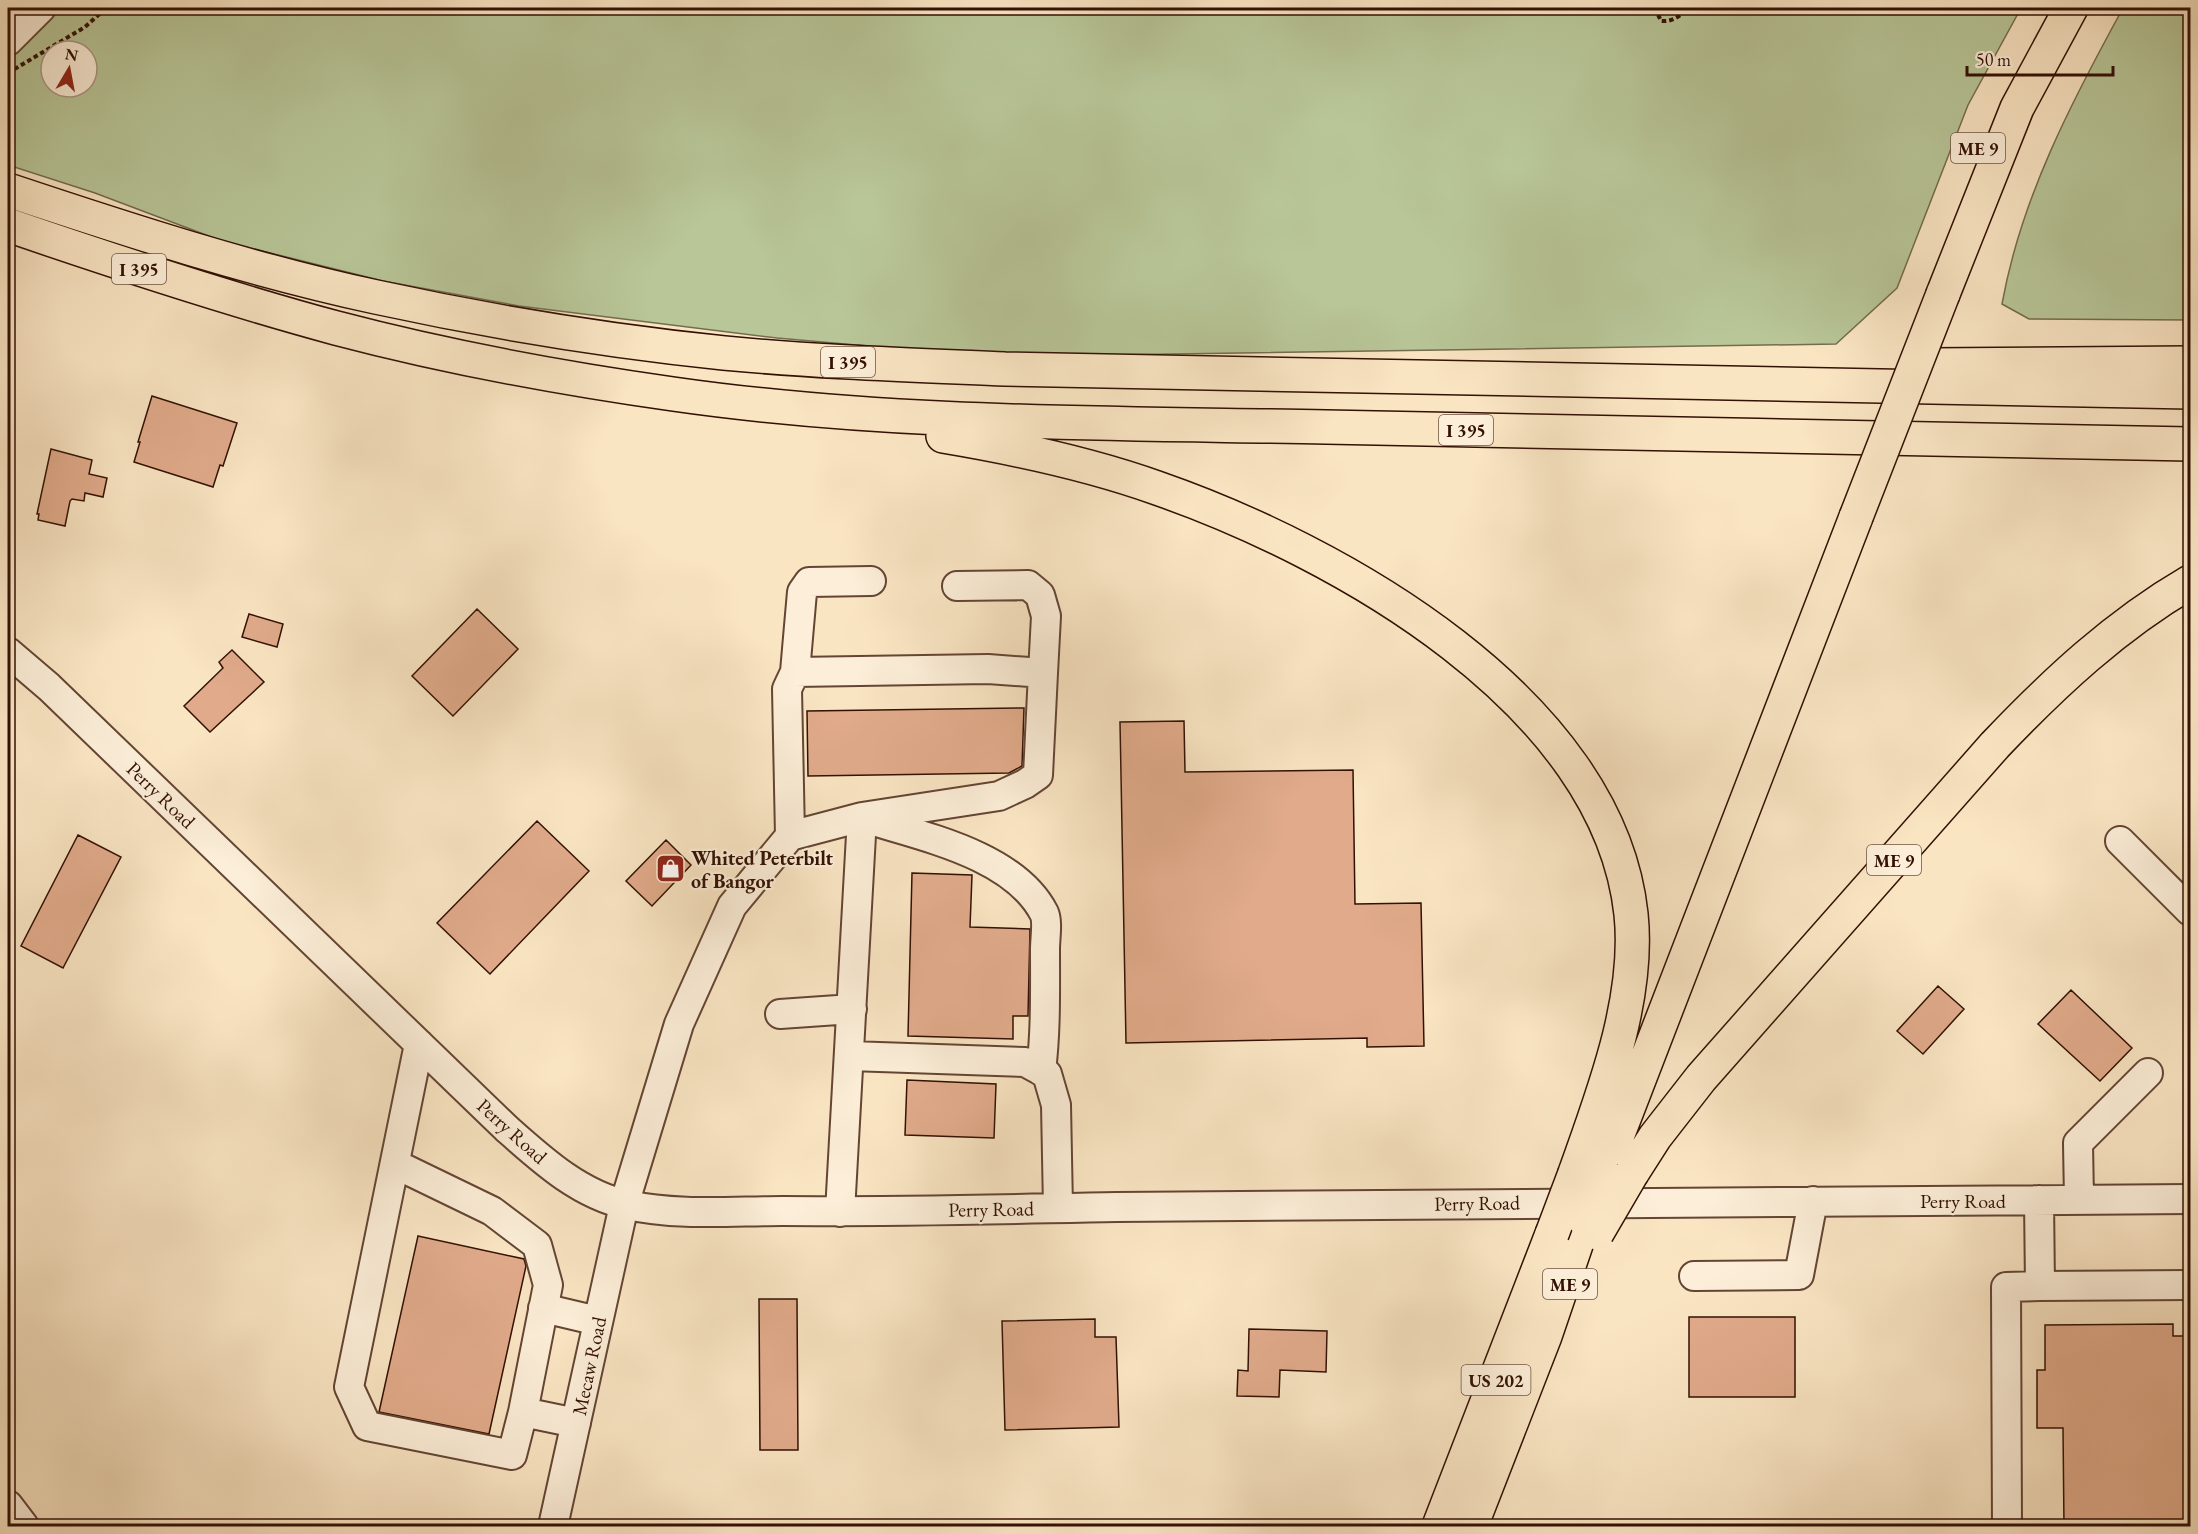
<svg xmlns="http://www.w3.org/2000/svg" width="2198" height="1534" viewBox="0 0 2198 1534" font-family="'EB Garamond',serif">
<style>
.green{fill:#b8c698;stroke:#756b4e;stroke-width:1.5;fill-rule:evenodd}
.building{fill:#e1ab8b;stroke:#321004;stroke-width:1.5}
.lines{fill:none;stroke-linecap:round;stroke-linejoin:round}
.minor-casing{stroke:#644534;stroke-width:32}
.highway-casing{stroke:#321004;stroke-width:36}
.path{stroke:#321004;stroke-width:4;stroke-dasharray:4.5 3;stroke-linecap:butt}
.minor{stroke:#fceed8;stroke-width:28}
.highway{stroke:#fae5c3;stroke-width:33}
.highway-bridge-casing{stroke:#321004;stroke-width:36;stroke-linecap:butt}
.highway-bridge{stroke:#fae5c3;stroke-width:33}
.labels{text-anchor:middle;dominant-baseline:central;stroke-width:4.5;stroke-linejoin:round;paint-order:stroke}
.shield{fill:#fceed8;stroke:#6f5344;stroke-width:1.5}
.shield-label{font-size:18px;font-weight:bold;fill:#321004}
.street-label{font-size:20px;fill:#321004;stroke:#fceed8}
.poi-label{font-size:20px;font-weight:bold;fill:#321004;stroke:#fceed8;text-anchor:start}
</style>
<rect width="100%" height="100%" fill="#fae5c3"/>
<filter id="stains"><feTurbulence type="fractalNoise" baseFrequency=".00333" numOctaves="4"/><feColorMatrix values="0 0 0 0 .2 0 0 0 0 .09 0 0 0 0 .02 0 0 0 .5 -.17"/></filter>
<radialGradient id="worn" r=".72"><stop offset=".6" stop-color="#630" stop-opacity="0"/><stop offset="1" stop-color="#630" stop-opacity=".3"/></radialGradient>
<!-- green -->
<path class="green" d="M8,8H2021L1968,105L1897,288L1836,344L1044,356L936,352L777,338L519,306L383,281L222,241L95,193L8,165ZM51,51H87V87H51Z
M2123,8H2190V320L2029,319L2002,304C2021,198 2072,101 2123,8Z"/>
<!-- building -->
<path class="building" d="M152,396L237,423L223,466L220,465L213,487L134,462L140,442H138Z
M51,449L92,460L89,474L107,478L103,497L85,493L84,501L72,499L70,501L65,526L38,520L39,514H37Z
M477,609L518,649L453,716L412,676Z
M249,614L283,624L277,647L242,637Z
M232,650L264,682L210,732L184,706L223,668L219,662Z
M1024,708L1022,766L1009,773L808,776L807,711Z
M1184,721L1185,772L1353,770L1355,904L1421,903L1424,1046L1367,1047V1038L1126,1043L1120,722Z
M537,821L589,871L490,974L437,923Z
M78,835L121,857L63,968L21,946Z
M666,840L691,865L652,906L626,881Z
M912,873L972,875L970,927L1030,929L1028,1016H1013V1039L908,1036Z
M1938,986L1964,1009L1923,1054L1897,1031Z
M2071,990L2132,1048L2100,1081L2038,1024Z
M907,1080L996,1084L994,1138L905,1135Z
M418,1236L524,1259L526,1266L489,1434L379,1412Z
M759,1299H797L798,1450H760Z
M1689,1317H1795V1397H1689Z
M1095,1319V1337H1116L1119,1427L1005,1430L1002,1321Z
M2173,1324V1336H2190V1527H2064L2063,1428H2037V1370H2045V1325Z
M1249,1329L1327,1331L1326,1372L1280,1370L1279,1397L1237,1396L1238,1370L1248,1371Z"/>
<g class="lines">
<defs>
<path id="minor" d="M8,41L41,8
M957,586L1028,585L1040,595L1046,616L1043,673
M8,652L49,687L506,1128C542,1160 580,1195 628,1205C677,1216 732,1211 782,1211C894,1212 1005,1209 1117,1207C1475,1203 1833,1201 2190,1199
M795,672L802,592L809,582L871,581
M867,819C924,837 1014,855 1044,913C1048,921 1045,939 1045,949C1045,990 1046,1030 1041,1071
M790,836L787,689L795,672L988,669L1043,673L1038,775L1025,784L999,796L862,817
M2120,841L2190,911
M780,1014L852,1009
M850,1056L1025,1062L1047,1074L1056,1105L1058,1208
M395,1164L492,1211L537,1245L548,1285L523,1412L512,1455L367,1426L349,1387L419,1044
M2039,1200L2040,1286L2190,1285
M2079,1200L2078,1143L2148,1073
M1694,1276L1799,1275L1813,1201
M543,1308L598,1321
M523,1412L576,1423
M8,1505L24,1526
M553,1526L624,1205L679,1024L732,906L790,836L862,817L840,1212
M2007,1526L2006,1287L2040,1286"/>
<path id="highway" d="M8,190C128,230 251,270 376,297C491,322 608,341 724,353C818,362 912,365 1005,369L2190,392
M8,225C116,262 225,298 336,328C446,357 560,378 673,394C889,425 1108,423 1326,427C1614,433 1902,438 2190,444
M1943,294L2017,108L2071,8
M1931,365L2190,363
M943,436C1015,448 1087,463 1157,488C1338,551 1608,701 1631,914C1640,999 1603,1094 1575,1173
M1603,1173L1856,517
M1632,1173L1655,1137L1701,1078L1995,745C2054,683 2116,625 2190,582
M1439,1526L1552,1234
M1471,1526L1545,1336L1580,1233"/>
</defs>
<!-- minor casing -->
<use href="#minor" class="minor-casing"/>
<!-- highway casing -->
<use href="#highway" class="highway-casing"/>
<!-- path -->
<path class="path" d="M1655,8L1661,21C1672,22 1681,16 1688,8
M8,73L85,27L106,8"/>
<!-- minor -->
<use href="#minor" class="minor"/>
<!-- highway -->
<use href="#highway" class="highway"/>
<defs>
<path id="highway-bridge" d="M1856,517L1943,294
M1585,1220L1603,1173
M1597,1233L1632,1173
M1552,1234L1575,1173"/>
</defs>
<!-- highway-bridge casing -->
<use href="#highway-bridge" class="highway-bridge-casing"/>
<!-- highway-bridge -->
<use href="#highway-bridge" class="highway-bridge"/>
</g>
<!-- icons -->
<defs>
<symbol id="shop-square" viewBox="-11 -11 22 22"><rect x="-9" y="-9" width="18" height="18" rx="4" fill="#8f2418" stroke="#fceed8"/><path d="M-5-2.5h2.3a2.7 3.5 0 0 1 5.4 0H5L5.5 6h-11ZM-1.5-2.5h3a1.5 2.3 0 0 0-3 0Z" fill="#fff"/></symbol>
</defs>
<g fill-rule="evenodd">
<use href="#shop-square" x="654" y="852" width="33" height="33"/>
</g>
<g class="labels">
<!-- shield labels -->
<g class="shield">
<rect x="1951" y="133" width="54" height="30" rx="4.5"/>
<rect x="112" y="254" width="54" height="30" rx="4.5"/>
<rect x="821" y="347" width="54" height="30" rx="4.5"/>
<rect x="1439" y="415" width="54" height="30" rx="4.5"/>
<rect x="1867" y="845" width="54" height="30" rx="4.5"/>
<rect x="1543" y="1269" width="54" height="30" rx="4.5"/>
<rect x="1461.5" y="1365" width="69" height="30" rx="4.5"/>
</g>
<g class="shield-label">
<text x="1978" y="148">ME 9</text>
<text x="139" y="269">I 395</text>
<text x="848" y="362">I 395</text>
<text x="1466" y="430">I 395</text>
<text x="1894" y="860">ME 9</text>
<text x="1570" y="1284">ME 9</text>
<text x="1496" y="1380">US 202</text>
</g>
<!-- street labels -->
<g class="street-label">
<text transform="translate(161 795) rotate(44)">Perry Road</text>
<text transform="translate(512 1131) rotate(42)">Perry Road</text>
<text x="1963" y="1201">Perry Road</text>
<text transform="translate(1477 1203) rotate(-1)">Perry Road</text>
<text transform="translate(991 1209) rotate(-1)">Perry Road</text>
<text transform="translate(589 1366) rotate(-78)">Mecaw Road</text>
</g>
<!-- poi labels -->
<g class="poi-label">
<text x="691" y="858">Whited Peterbilt<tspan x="691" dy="23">of Bangor</tspan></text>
</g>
</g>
<!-- margin -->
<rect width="2198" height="1534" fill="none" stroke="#fae5c3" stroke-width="30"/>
<rect x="9" y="9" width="2180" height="1516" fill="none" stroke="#321004" stroke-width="3"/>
<rect x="15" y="15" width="2168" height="1504" fill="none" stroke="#321004" stroke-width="1.5"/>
<!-- north arrow -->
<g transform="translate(69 69) rotate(10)"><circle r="28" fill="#fceed8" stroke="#ab9583" stroke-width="1.5"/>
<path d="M0-4.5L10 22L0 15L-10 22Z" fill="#8f2418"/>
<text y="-9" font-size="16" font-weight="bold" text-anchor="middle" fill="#321004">N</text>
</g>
<!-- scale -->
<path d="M1967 66v9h146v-9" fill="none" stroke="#321004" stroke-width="3"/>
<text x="1976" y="66" font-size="18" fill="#321004" stroke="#fceed8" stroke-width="4.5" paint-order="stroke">50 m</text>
<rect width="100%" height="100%" filter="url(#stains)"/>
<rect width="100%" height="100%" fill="url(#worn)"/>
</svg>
